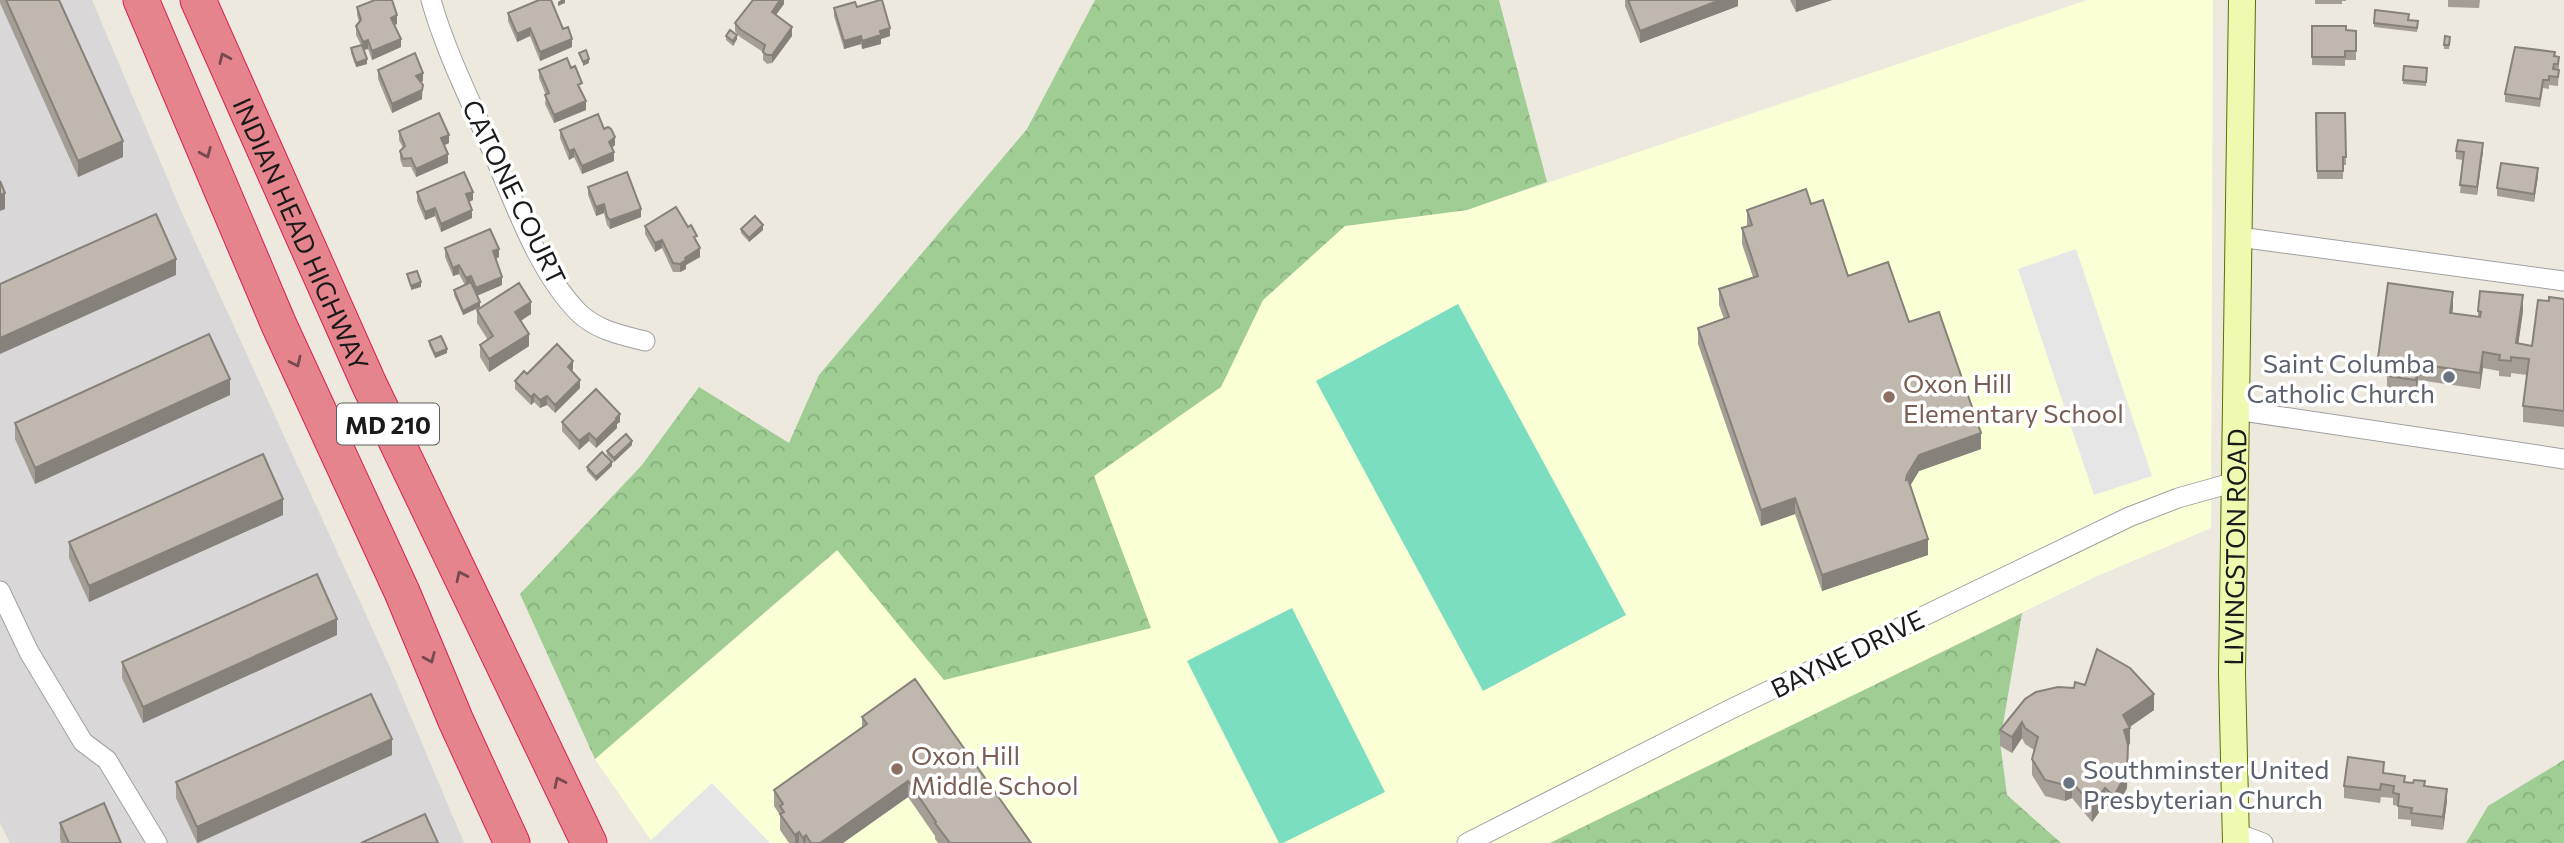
<svg xmlns="http://www.w3.org/2000/svg" width="2564" height="843" viewBox="0 0 2564 843" font-family="Commissioner,sans-serif">
<style>
.residential{fill:#d9d7d7}
.education{fill:#fbffd6}
.forest{fill:url(#forest-crowns)}
.pitch{fill:#7bdec1}
.parking{fill:#e6e6e6}
.lines{fill:none;stroke-linecap:round;stroke-linejoin:round}
.street-casing{stroke:#a1a1a1;stroke-width:21}
.secondary-casing{stroke:#5a7003;stroke-width:28}
.highway-casing{stroke:#d6214f;stroke-width:37}
.street{stroke:#fff;stroke-width:19}
.secondary{stroke:#effab0;stroke-width:26}
.highway{stroke:#e6848e;stroke-width:35}
.wall{fill:#a59e96}
.shaded-wall{fill:#86817a}
.building{fill:#c0b8af;stroke:#86817a;stroke-width:2}
.oneway{stroke:#764a4e}
.worship-dot{fill:#6b7280;stroke:#fff;stroke-width:2.5}
.education-dot{fill:#8d6e63;stroke:#fff;stroke-width:2.5}
.labels{text-anchor:middle;dominant-baseline:central;stroke-width:7;stroke-linejoin:round;paint-order:stroke}
.shield{fill:#fff;stroke:#5f5f5f;stroke-width:2}
.shield-label{font-size:24px;font-weight:bold;fill:#1a1a1a}
.street-label{font-size:26px;fill:#1a1a1a;stroke:#fff}
.worship-label{font-size:26px;fill:#5b616d;stroke:#fff;text-anchor:end}
.education-label{font-size:26px;fill:#785e54;stroke:#fff;text-anchor:start}
</style>
<defs>
<pattern id="forest-crowns" width="20" height="18" patternUnits="userSpaceOnUse" patternTransform="scale(1.75)"><rect width="20" height="18" fill="#9fcd93"/><path d="M2 6a3 3 0 1 1 6 0M12 15a3 3 0 1 1 6 0" fill="none" stroke="#88af7e"/></pattern>
</defs>
<rect width="100%" height="100%" fill="#ede9df"/>
<!-- residential -->
<path class="residential" d="M0,0H92L182,213L389,665L464,843H10L0,823Z"/>
<!-- education -->
<path class="education" d="M2087,0H2213L2211,528L2095,577L1550,843H653L595,759L838,550L944,680L1150,628L1094,476L1221,387L1263,300L1345,226L1467,210Z"/>
<!-- forest -->
<path class="forest" d="M1095,0H1499L1547,182L1467,210L1345,226L1263,300L1221,387L1094,476L1151,628L944,680L837,550L595,759L520,594L642,465L699,387L789,443L819,375L1027,129Z
M2022,613L2000,742L2007,795L2061,843H1550Z
M2564,760V843H2466L2488,806Z"/>
<!-- pitch -->
<path class="pitch" d="M1458,304L1626,615L1483,691L1316,381Z
M1292,608L1385,792L1283,843H1279L1187,661Z"/>
<!-- parking -->
<path class="parking" d="M2076,249L2152,476L2094,495L2018,269Z
M712,783L770,843H650L649,842Z"/>
<g class="lines">
<defs>
<path id="street" d="M431,0C445,50 470,100 491,148C514,201 537,270 578,312C596,330 621,335 645,341
M2239,237L2564,281
M2236,410L2564,459
M0,591L29,652L83,742L107,760L157,843
M2236,833L2263,843
M1467,843L1729,710L2129,517L2178,498L2235,482"/>
<g id="secondary">
<path id="s1" d="M2236,843L2232,674L2242,0"/>
</g>
<g id="highway">
<path d="M141,0L279,325L402,592L456,721L512,843"/>
<path id="s2" d="M198,0L369,384L589,843"/>
</g>
</defs>
<!-- street casing -->
<use href="#street" class="street-casing"/>
<!-- secondary casing -->
<use href="#secondary" class="secondary-casing"/>
<!-- highway casing -->
<use href="#highway" class="highway-casing"/>
<!-- street -->
<use href="#street" class="street"/>
<!-- secondary -->
<use href="#secondary" class="secondary"/>
<!-- highway -->
<use href="#highway" class="highway"/>
</g>
<!-- wall -->
<path class="wall" d="M0,0H59L123,157L78,177L0,3Z
M784,0V4L776,15L792,36L772,63L767,64L763,60V52L740,37L735,31V23Z
M1625,0H1738V6L1640,43L1625,6Z
M1790,0H1832L1796,12Z
M2315,0H2346V1H2342V4H2315Z
M2448,0H2480L2479,8L2448,7Z
M357,7L397,24L395,25L401,47L372,60L368,49L364,50L367,64L356,67L351,53V48L361,45L356,35V26L359,22L357,15Z
M857,7L890,36L881,39V44L862,49L861,44L844,49L834,16V8Z
M508,13L563,29L572,47L540,61L530,36L517,42L508,21Z
M2409,20L2418,26L2417,32L2374,27V23Z
M2312,26L2356,31V60H2345V66L2312,65Z
M726,36L737,39L733,46L726,40Z
M2450,37L2449,49H2444V45Z
M2555,56L2559,65L2558,86L2549,85V89L2543,88L2540,107L2505,102V94Z
M2404,66L2427,68L2426,86L2403,84Z
M378,70L423,81L421,82L423,85L422,99L392,113L378,79Z
M539,70L582,91L586,110L554,123L545,104L546,95L539,78Z
M2316,113H2345L2346,165H2343V179H2317Z
M604,129L615,145L612,148L614,161L582,174L574,157L569,160L560,138V130Z
M399,131L449,143L444,145L448,163L416,177L411,167H403L400,159V151L403,148L399,140Z
M2456,151H2483L2477,195L2460,193L2463,160L2456,159Z
M2538,176L2534,202L2497,196V188Z
M588,187L641,217L610,229L607,225L604,213L596,216L588,195Z
M417,192L473,200L469,202L472,218L441,232L435,216L425,220L417,201Z
M1811,204L1848,276L1909,322L1981,449L1919,471L1910,486L1928,555L1822,591L1795,514L1761,526L1698,344V328L1724,319L1719,305V289L1753,277L1742,244V228L1747,226V210Z
M645,226L697,242L700,257L686,265V269L680,272H673L662,248L655,252L645,234Z
M741,229L763,230L749,242L741,233Z
M445,248L499,257L496,259L502,285L477,296L480,307L463,315L454,295V290L465,285L459,274L453,276L445,257Z
M2564,299V427L2523,422V406L2527,375L2511,373V377L2499,376V371L2483,368L2480,389L2418,380L2416,396L2387,392V375L2378,374V358L2453,308L2452,313L2478,317V311H2523L2518,344L2532,346L2549,301Z
M477,310L531,314L521,321L529,346L489,372L480,357V345L488,340L477,323Z
M429,341L447,353L435,358L429,345Z
M573,369L572,371L580,388L555,413L547,405L540,408L534,402L531,405L515,389V381L527,374Z
M230,395L35,484L15,439V423Z
M562,422H620L617,424V428L596,448L589,441L579,450L562,431Z
M632,445L614,462L607,455V451Z
M612,466L596,481L587,471V467Z
M283,515L89,602L69,558V542Z
M337,635L143,723L122,678V662Z
M2036,692L2154,710L2130,727V744L2128,745L2127,788L2114,812L2105,804L2092,822L2072,798L2065,801L2045,796L2032,775V759L2034,750L2025,744L2022,738L2012,753L2000,746V730Z
M862,717L1031,843H938L935,839V836L908,797L843,843H789L780,830V815L774,806V790L862,728Z
M392,755L198,843H197L176,798V782Z
M2384,773L2405,782L2425,786L2447,801L2443,830L2411,826V820L2398,819V806L2393,805V798L2381,797L2380,803L2344,798V786Z
M60,823L121,843H61L60,839Z"/>
<!-- shaded-wall -->
<path class="shaded-wall" d="M561,0H565V3L558,6V2Z
M780,0H784V4L772,20V12Z
M1720,0H1738V6L1640,43V31Z
M1796,0H1832L1796,12Z
M397,15V24L391,26V18Z
M792,27V36L772,63V55Z
M530,28V36L517,42V34Z
M890,28V36L881,39V44L862,49V41L880,31Z
M737,35V39L733,46V41Z
M861,36V44L844,49V41Z
M401,39V47L372,60V51Z
M572,39V47L540,61V52Z
M368,40V49L363,50V42Z
M367,59V64L356,67V63Z
M589,59V63L583,66V62Z
M423,73V81L416,84V76Z
M422,90V99L392,113V104Z
M586,101V110L554,123V115Z
M449,135V143L441,147V138Z
M615,137V145L609,150V142Z
M123,141V157L78,177V161Z
M2483,143V151L2477,195V187Z
M574,149V157L569,160V151Z
M614,152V161L582,174V166Z
M448,154V163L416,177V169Z
M2538,168V176L2534,202V194Z
M473,192V200L466,203V194Z
M5,193V209L0,211V195Z
M604,204V213L596,216V207Z
M435,208V216L425,220V212Z
M641,209V217L610,229V220Z
M472,210V218L441,232V224Z
M763,225V230L749,242V238Z
M662,240V248L655,252V243Z
M700,248V257L686,265V269L680,272V264L685,258Z
M499,249V257L493,260V251Z
M176,259V275L0,354V338Z
M459,265V274L453,276V268Z
M471,276V285L466,287V278Z
M502,277V285L476,296V288Z
M421,282V287L411,290V286Z
M2453,292V308L2450,329V313Z
M2523,295V311L2516,360V343Z
M480,302V307L463,315V311Z
M531,302V314L515,324V312Z
M529,334V346L489,372V359Z
M447,349V353L435,358V354Z
M2483,352V368L2480,389V373Z
M573,361V369L568,375V367Z
M2418,364V380L2416,396V380Z
M230,379V395L35,484V468Z
M580,380V388L555,413V405Z
M534,394V402L531,405V397Z
M547,396V405L540,408V400Z
M620,414V422L617,424V428L596,448V440Z
M589,433V441L579,450V441Z
M1981,433V449L1919,471L1907,491L1906,480L1919,455Z
M632,441V445L614,462V458Z
M612,462V466L596,481V477Z
M1795,498V514L1761,526V510Z
M283,499V515L89,602V586Z
M1928,539V555L1822,591V575Z
M337,619V635L143,723V707Z
M2154,694V710L2125,730L2130,728V744L2124,746L2123,715Z
M2022,722V738L2012,753V737Z
M392,739V755L197,843V827Z
M2128,745L2127,788L2114,812V796Z
M908,781V797L843,843H820Z
M2072,782V798L2065,801V785Z
M2105,788V804L2092,822V805Z
M2447,789V801L2443,830V817Z
M799,832V843H795V835Z
M806,835V843H803V838Z"/>
<!-- building -->
<path class="building" d="M6,0H59L123,141L78,161Z
M375,0H392L397,15L391,18L401,39L372,51L368,40L363,42L356,26L361,20L357,7Z
M539,0H551L563,29L568,27L572,39L540,52L530,28L517,34L508,13Z
M753,0H780L772,12L792,27L772,55H767L763,52L765,45L740,29L735,23Z
M880,0H882L890,28L880,31L881,35L862,41L861,36L844,41L834,8L855,2L857,7Z
M1628,0H1720L1640,31Z
M2375,10L2409,14L2408,20L2418,21L2417,28L2374,23Z
M2312,26H2346V30L2356,31V51H2345V57H2312Z
M730,30L737,35L733,41L726,36Z
M2445,36L2450,37L2449,45H2444Z
M362,45L367,59L356,63L351,48Z
M2515,47L2555,52L2554,56L2559,57L2558,64H2554L2553,69L2559,70L2558,77L2549,76V80H2543L2540,99L2505,94Z
M586,50L589,59L583,62L579,53Z
M415,53L423,73L416,76L423,85L422,90L392,104L378,70Z
M567,58L571,68L575,66L582,83L578,85L586,101L554,115L545,95L549,93L539,70Z
M2404,66L2427,68L2426,82L2403,80Z
M439,113L449,135L441,138L448,154L416,169L411,158L403,159L400,151L405,146L399,131Z
M2316,113H2345L2346,157H2343V171H2317Z
M598,114L604,129L608,127L611,129L615,137L609,142L614,152L582,166L574,149L569,151L560,130Z
M2458,140L2483,143L2477,187L2460,185L2464,152L2456,151Z
M2501,163L2538,168L2534,194L2497,188Z
M464,172L473,192L466,194L472,210L441,224L435,208L425,212L417,192Z
M627,172L641,209L610,220L607,217L604,204L596,207L588,187Z
M0,181L5,193L0,195Z
M1806,189L1811,204L1823,200L1848,276L1888,262L1909,322L1939,312L1981,433L1919,455L1907,475L1906,480L1908,479L1928,539L1822,575L1795,498L1761,510L1698,328L1729,317L1719,289L1758,276L1742,228L1752,225L1747,210Z
M676,207L688,227L691,225L697,236L694,237L700,248L685,258L686,260L680,264L673,263L662,240L655,243L645,226Z
M156,214L176,259L0,338V284Z
M755,216L763,225L749,238L741,229Z
M490,229L499,249L493,251L502,277L476,288L471,276L466,278L459,265L453,268L445,248Z
M417,271L421,282L411,286L407,274Z
M471,282L480,302L463,311L454,290Z
M519,283L531,302L515,312L529,334L489,359L480,345L493,336L477,310Z
M2388,283L2453,292L2450,313L2480,317L2481,312L2478,311L2480,291L2523,295L2516,343L2532,346L2538,300L2549,301V297L2564,299V411L2523,406L2529,359L2511,357V361L2499,360L2500,355L2483,352L2480,373L2418,364L2416,380L2387,376L2390,359L2378,358Z
M209,334L230,379L35,468L15,423Z
M441,336L447,349L435,354L429,341Z
M557,344L573,361L568,367L580,380L555,405L547,396L540,400L534,394L531,397L515,381L524,371L527,374Z
M596,389L620,414L616,418L617,419L596,440L589,433L579,441L562,422Z
M626,434L632,441L614,458L607,451Z
M602,452L612,462L596,477L587,467Z
M263,454L283,499L89,586L69,542Z
M317,574L337,619L143,707L122,662Z
M2097,649L2130,668L2154,694L2123,715L2130,728L2124,730L2128,745L2127,772L2114,796L2105,788L2092,805L2072,782L2065,785L2045,780L2032,759L2038,737L2025,728L2022,722L2012,737L2000,730L2025,699L2036,692L2058,687L2074,688L2075,682L2085,685Z
M915,679L1031,843H950L935,823L936,822L908,781L820,843H811L806,835L803,838L799,832L795,835L780,814L784,812L780,806L783,804L774,790L867,724L862,717Z
M371,694L392,739L197,827L176,782Z
M2348,757L2384,762L2383,773L2405,776L2404,782L2413,783L2414,780L2425,781L2424,786L2447,789L2443,817L2411,813L2412,808L2398,806L2399,794L2393,793L2394,786L2381,784L2380,790L2344,786Z
M104,803L121,843H69L60,823Z
M425,814L438,843H361Z"/>
<!-- one-way arrows -->
<defs><path id="oneway-chevron" d="M-2-3.5L2.5 0L-2 3.5" fill="none" stroke-width="1.6" stroke-linecap="round" stroke-linejoin="round" transform="scale(1.75)"/></defs>
<g class="oneway">
<use href="#oneway-chevron" transform="translate(224 58) rotate(-114)"/>
<use href="#oneway-chevron" transform="translate(206 153) rotate(67)"/>
<use href="#oneway-chevron" transform="translate(296 362) rotate(65)"/>
<use href="#oneway-chevron" transform="translate(461 576) rotate(-116)"/>
<use href="#oneway-chevron" transform="translate(430 658) rotate(67)"/>
<use href="#oneway-chevron" transform="translate(559 782) rotate(-116)"/>
</g>
<!-- markers -->
<g class="worship-dot">
<circle cx="2449" cy="377" r="7"/>
<circle cx="2069" cy="783" r="7"/>
</g>
<g class="education-dot">
<circle cx="1889" cy="397" r="7"/>
<circle cx="897" cy="769" r="7"/>
</g>
<g class="labels">
<!-- shield labels -->
<rect class="shield" x="337" y="403.5" width="102" height="41" rx="5"/>
<g class="shield-label">
<text x="388" y="424">MD 210</text>
</g>
<!-- street labels -->
<g class="street-label">
<text transform="translate(515 192) rotate(64)">CATONE COURT</text>
<text stroke="none"><textPath href="#s2" startOffset="256">INDIAN HEAD HIGHWAY</textPath></text>
<text stroke="none"><textPath href="#s1" startOffset="296">LIVINGSTON ROAD</textPath></text>
<text transform="translate(1847 653) rotate(-26)">BAYNE DRIVE</text>
</g>
<!-- worship labels -->
<g class="worship-label">
<text x="2435" y="362">Saint Columba<tspan x="2435" dy="30">Catholic Church</tspan></text>
<text x="2083" y="768" text-anchor="start">Southminster United<tspan x="2083" dy="30">Presbyterian Church</tspan></text>
</g>
<!-- education labels -->
<g class="education-label">
<text x="1903" y="382">Oxon Hill<tspan x="1903" dy="30">Elementary School</tspan></text>
<text x="911" y="754">Oxon Hill<tspan x="911" dy="30">Middle School</tspan></text>
</g>
</g>
</svg>
